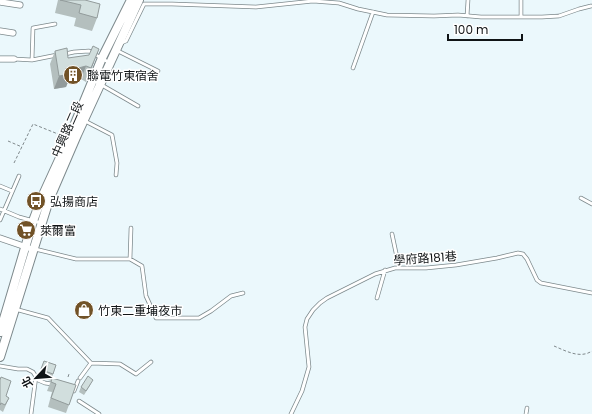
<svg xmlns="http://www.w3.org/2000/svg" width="592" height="414" viewBox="0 0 592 414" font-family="Poppins,'Noto Sans TC',sans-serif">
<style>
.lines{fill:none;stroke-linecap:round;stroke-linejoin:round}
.lane-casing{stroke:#7d898c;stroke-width:4.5}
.street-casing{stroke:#7d898c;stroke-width:7}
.secondary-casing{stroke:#7d898c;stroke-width:10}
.path{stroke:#80898c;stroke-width:1;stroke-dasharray:3 2;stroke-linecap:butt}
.lane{stroke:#fff;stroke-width:3}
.street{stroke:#fff;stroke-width:5.5}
.secondary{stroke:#fff;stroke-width:8}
.wall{fill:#b4bfbe}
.shaded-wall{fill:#929b9b}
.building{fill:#d1dedd;stroke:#929b9b}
.labels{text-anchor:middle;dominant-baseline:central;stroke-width:3;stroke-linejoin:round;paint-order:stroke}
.poi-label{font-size:12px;fill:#101416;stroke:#fff;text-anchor:start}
.street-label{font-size:12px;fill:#101416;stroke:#fff}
</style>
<rect width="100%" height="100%" fill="#ebf8fc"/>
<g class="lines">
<defs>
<path id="lane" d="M521,0V17
M467,16L468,0
M121,43L126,41L144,4H172L256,7L313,1L339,3L358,9L387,15L434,16L458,15L481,17H542L559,16L579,9L591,6
M116,50L158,71
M65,54L74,52L89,51L110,63
M14,59L32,60L57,55
M32,60L33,28L55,24
M353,68L373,12
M93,80L138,106
M85,121L112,135L117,163L116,175
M0,186L12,191
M581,198L592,204
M0,209L19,217L41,223
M0,220L19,176
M392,234L399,267
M35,249L76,259H130L142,266L146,296L156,318H199L211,311L231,296L243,293
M130,259L131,228
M377,298L385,270
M15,309L48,318L91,363L80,378
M91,363L120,364L136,374L151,362
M0,366L18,369H27L33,372L38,380L45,383L52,384
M73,390L74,391L78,381
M79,401L99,414
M31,414L36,376
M291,414L302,391L309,367L305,327L307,319L313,310L320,303L327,298L375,274L395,268H426L456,265L497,258L518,253L523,254L527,259L537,280L541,283L592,293
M526,414L527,408"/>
<path id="street" d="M0,2L20,5
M0,31L13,33
M0,59H14
M0,238L29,248"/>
<path id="secondary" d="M0,332L33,221L42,197L69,138L102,58L131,0
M0,357L49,200L77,135L139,0"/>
</defs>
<!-- lane casing -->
<use href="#lane" class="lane-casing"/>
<!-- street casing -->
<use href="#street" class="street-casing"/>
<!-- secondary casing -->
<use href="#secondary" class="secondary-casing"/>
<!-- path -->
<path class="path" d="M8,141L22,147
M14,163L33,124L63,136
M554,346C566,351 580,359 592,351
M68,377L69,374"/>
<!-- lane -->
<use href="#lane" class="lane"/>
<!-- street -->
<use href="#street" class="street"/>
<!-- secondary -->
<use href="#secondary" class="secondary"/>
</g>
<!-- wall -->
<path class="wall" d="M58,0H85L97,18L92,31L74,26L76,18L55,13Z
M55,51L68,58L94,62L86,82L81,79L68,82L66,87L54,89L50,64Z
M44,361L56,365L51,381L40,377L39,376Z
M52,378L76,385L66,413L48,407L52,392L47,391Z
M0,380L6,396L9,398L3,412L0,410Z
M91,384L84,395L79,392L81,387Z"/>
<!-- shaded-wall -->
<path class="shaded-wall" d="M99,49L94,62L86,82L91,68Z
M86,66L81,79L68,82L66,87L54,89L59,76L71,70Z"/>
<!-- building -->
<path class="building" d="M60,0H85L100,4L97,18L79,13L81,5Z
M93,46L99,49L91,68L86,66L71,70V74L59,76L55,51L67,48L68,58L89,55Z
M44,361L56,365L53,374L42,370L41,369Z
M88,376L93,380L86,391L81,387Z
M1,377L11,381L6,396L9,398L5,405L1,403L0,405V380Z
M52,378L76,385L69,405L51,398L56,384L51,382Z"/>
<!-- icons -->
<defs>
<symbol id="building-disc" viewBox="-11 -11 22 22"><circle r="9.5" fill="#715227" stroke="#fff"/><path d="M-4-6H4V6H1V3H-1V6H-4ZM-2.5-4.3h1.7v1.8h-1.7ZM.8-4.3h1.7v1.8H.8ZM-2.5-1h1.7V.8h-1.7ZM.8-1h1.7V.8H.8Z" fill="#fff"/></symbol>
<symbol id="bus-disc" viewBox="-11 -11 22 22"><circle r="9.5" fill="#715227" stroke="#fff"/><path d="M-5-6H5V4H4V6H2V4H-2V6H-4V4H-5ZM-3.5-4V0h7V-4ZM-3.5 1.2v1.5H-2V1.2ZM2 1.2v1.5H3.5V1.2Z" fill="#fff"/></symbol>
<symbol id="supermarket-disc" viewBox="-11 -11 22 22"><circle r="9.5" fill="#715227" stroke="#fff"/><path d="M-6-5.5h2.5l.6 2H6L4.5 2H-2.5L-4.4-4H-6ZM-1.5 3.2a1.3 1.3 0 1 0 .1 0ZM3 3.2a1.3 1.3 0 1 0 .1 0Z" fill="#fff"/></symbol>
<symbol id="shop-disc" viewBox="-11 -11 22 22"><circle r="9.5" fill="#715227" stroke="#fff"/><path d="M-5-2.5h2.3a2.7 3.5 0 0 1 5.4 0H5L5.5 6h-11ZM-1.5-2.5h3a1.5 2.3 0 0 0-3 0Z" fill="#fff"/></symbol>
</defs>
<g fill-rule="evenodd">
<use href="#building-disc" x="62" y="64" width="22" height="22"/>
<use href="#bus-disc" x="25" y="190" width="22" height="22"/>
<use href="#supermarket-disc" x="15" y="219" width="22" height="22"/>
<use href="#shop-disc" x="73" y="299" width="22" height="22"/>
</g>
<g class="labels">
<!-- poi labels -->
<g class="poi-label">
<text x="87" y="75">聯電竹東宿舍</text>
<text x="50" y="201">弘揚商店</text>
<text x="40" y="230">萊爾富</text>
<text x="98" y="310">竹東二重埔夜市</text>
</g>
<!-- street labels -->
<g class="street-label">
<text transform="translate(67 129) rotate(-66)">中興路二段</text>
<text transform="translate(425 258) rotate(-4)">學府路181巷</text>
</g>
</g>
<!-- north arrow -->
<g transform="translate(36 378) rotate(244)" stroke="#ffffff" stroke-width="3" paint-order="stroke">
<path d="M0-3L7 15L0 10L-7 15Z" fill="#101416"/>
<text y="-6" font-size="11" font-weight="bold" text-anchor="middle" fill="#101416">北</text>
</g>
<!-- scale -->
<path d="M448 34v6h74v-6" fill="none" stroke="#101416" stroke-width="2"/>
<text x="454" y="34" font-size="12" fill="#101416" stroke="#ffffff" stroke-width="3" paint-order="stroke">100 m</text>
</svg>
